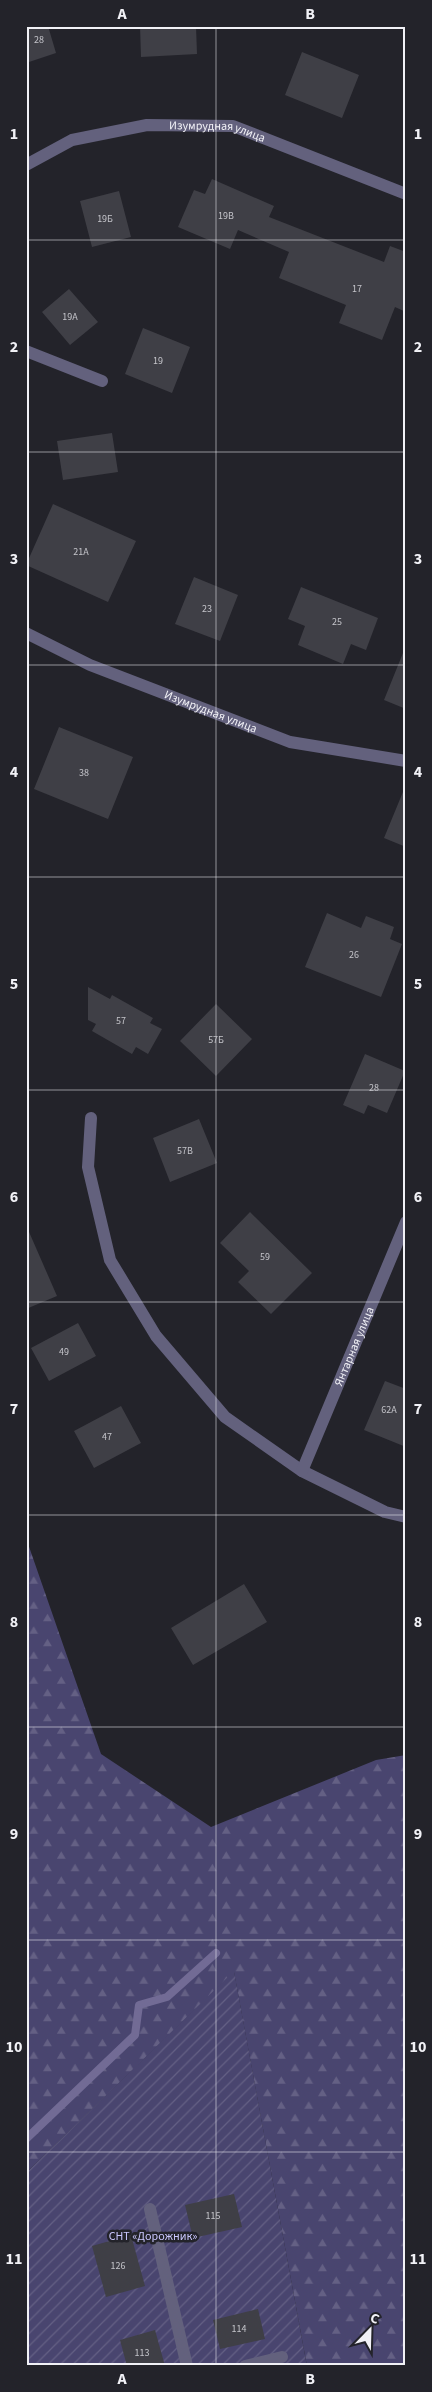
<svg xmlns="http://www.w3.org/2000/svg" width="432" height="2392" viewBox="0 0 432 2392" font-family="'Source Sans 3',sans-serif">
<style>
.forest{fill:url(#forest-firs)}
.garden{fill:url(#garden-furrows)}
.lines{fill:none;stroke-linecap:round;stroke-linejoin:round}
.stream{stroke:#726b95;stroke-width:8}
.building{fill:#3f3f46}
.service{stroke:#63617d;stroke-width:12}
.minor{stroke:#63617d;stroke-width:12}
.grid{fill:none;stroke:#f1f1f6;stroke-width:1;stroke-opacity:0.55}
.labels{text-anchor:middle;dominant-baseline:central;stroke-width:5;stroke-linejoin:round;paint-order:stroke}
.number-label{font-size:10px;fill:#c4c4ca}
.street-label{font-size:12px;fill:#f1f1f6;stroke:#23232a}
.park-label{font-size:12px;fill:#c9c6fd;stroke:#23232a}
.neatline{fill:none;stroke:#f1f1f6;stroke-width:2}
.grid-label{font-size:16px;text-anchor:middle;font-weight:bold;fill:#f1f1f6}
</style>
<defs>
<pattern id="forest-firs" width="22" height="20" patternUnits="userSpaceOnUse" patternTransform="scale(1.25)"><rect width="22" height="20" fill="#49456f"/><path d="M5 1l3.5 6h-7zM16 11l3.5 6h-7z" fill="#646084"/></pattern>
<pattern id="garden-furrows" width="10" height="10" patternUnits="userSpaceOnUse" patternTransform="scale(1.25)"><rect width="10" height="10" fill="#49456f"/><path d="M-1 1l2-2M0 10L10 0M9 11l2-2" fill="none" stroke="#646084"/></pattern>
</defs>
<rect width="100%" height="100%" fill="#23232a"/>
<!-- forest -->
<path class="forest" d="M26,1538L101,1754L211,1827L376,1760L406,1755V2366H307L234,1972L26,2173Z"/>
<!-- garden -->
<path class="garden" d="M234,1971L307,2366H26V2173Z"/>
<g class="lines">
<!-- stream -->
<path class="stream" d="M26,2139L135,2035L139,2005L167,1997L216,1953"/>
</g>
<!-- building -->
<path class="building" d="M26,26H48L56,53L26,63Z
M140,26H196L197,54L141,57Z
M302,52L359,75L342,118L285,95Z
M212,179L274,206L269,217L384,262L390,246L406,252V312L395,307L382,340L339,323L346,305L279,278L289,252L238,230L230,249L178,227L194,190L205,194Z
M119,191L131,237L92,247L80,201Z
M69,289L98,322L70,345L42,312Z
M143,328L190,347L172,393L125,374Z
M112,433L118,472L63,480L57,441Z
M53,504L136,541L108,602L26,565Z
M194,577L238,595L220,641L175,624Z
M301,587L378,618L366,650L351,644L343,664L298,645L305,626L288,619Z
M405,648H406V709L384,700Z
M59,727L133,757L108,819L34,789Z
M405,787H406V847L384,838Z
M327,913L361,928L366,916L394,927L390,939L402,944L381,997L305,967Z
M88,987L110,999L112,995L153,1018L150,1023L162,1029L148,1054L136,1047L132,1054L92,1031L96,1024L88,1020Z
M216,1004L252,1039L216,1076L180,1041Z
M365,1054L405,1071L387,1113L368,1105L364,1114L343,1105Z
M199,1119L217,1163L170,1182L153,1138Z
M250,1212L312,1273L271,1314L238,1282L249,1271L220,1243Z
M26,1225L57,1296L26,1309Z
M78,1323L96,1356L49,1381L31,1348Z
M385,1381L406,1389V1447L364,1430Z
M121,1406L141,1443L94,1468L74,1431Z
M244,1584L267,1622L193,1665L171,1628Z
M234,2194L242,2227L193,2238L185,2205Z
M131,2235L145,2286L106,2297L92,2246Z
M258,2309L265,2339L220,2349L213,2320Z
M155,2330L165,2366H127L120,2340Z"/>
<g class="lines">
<!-- service -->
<path class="service" d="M26,351L102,381
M150,2209L187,2366
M245,2366L282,2357"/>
<!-- minor -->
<g class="minor">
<path id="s1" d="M26,165L72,140L147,125L233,126L406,194"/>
<path id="s2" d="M26,633L90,665L290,742L406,761"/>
<path d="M91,1118L88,1167L110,1260L156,1336L225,1417L302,1471L385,1512L406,1517"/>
<path id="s3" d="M302,1471L406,1222"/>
</g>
</g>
<!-- grid -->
<path class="grid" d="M216,26V2366M26,240H406M26,452H406M26,665H406M26,877H406M26,1090H406M26,1302H406M26,1515H406M26,1727H406M26,1940H406M26,2152H406"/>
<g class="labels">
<!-- number labels -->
<g class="number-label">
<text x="39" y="40">28</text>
<text x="226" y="216">19В</text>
<text x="105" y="219">19Б</text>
<text x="357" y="289">17</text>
<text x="70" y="317">19А</text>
<text x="158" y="361">19</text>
<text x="81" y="552">21А</text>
<text x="207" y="609">23</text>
<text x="337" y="622">25</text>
<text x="84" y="773">38</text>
<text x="354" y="955">26</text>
<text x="121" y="1021">57</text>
<text x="216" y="1040">57Б</text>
<text x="374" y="1088">28</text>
<text x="185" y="1151">57В</text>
<text x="265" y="1257">59</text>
<text x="64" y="1352">49</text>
<text x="389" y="1410">62А</text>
<text x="107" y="1437">47</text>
<text x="213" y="2216">115</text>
<text x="118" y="2266">126</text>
<text x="239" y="2329">114</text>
<text x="142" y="2353">113</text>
</g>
<!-- street labels -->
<g class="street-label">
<text stroke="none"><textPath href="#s1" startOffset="200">Изумрудная улица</textPath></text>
<text stroke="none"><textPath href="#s2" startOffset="201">Изумрудная улица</textPath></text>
<text stroke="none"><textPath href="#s3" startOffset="135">Янтарная улица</textPath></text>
</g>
<!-- park labels -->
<g class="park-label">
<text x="153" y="2236">СНТ «Дорожник»</text>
</g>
</g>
<!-- border -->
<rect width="432" height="2392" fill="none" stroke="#23232a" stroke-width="55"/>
<!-- north arrow -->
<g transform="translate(370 2330) rotate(23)" stroke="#23232a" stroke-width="4" paint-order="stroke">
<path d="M0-4L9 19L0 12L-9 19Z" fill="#f1f1f6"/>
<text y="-8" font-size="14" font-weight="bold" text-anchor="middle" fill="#f1f1f6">С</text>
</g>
<rect x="28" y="28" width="376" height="2336" class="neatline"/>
<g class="grid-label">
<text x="122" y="19">A</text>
<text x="310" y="19">B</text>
<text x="14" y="139">1</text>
<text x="418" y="139">1</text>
<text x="14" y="352">2</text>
<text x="418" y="352">2</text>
<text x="14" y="564">3</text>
<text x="418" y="564">3</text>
<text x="14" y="777">4</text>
<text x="418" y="777">4</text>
<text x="14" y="989">5</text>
<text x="418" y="989">5</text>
<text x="14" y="1202">6</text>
<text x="418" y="1202">6</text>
<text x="14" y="1414">7</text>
<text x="418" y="1414">7</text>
<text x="14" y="1627">8</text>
<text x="418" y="1627">8</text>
<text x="14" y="1839">9</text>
<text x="418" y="1839">9</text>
<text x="14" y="2052">10</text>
<text x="418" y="2052">10</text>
<text x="14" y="2264">11</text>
<text x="418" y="2264">11</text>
<text x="122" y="2384">A</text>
<text x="310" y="2384">B</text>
</g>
</svg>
